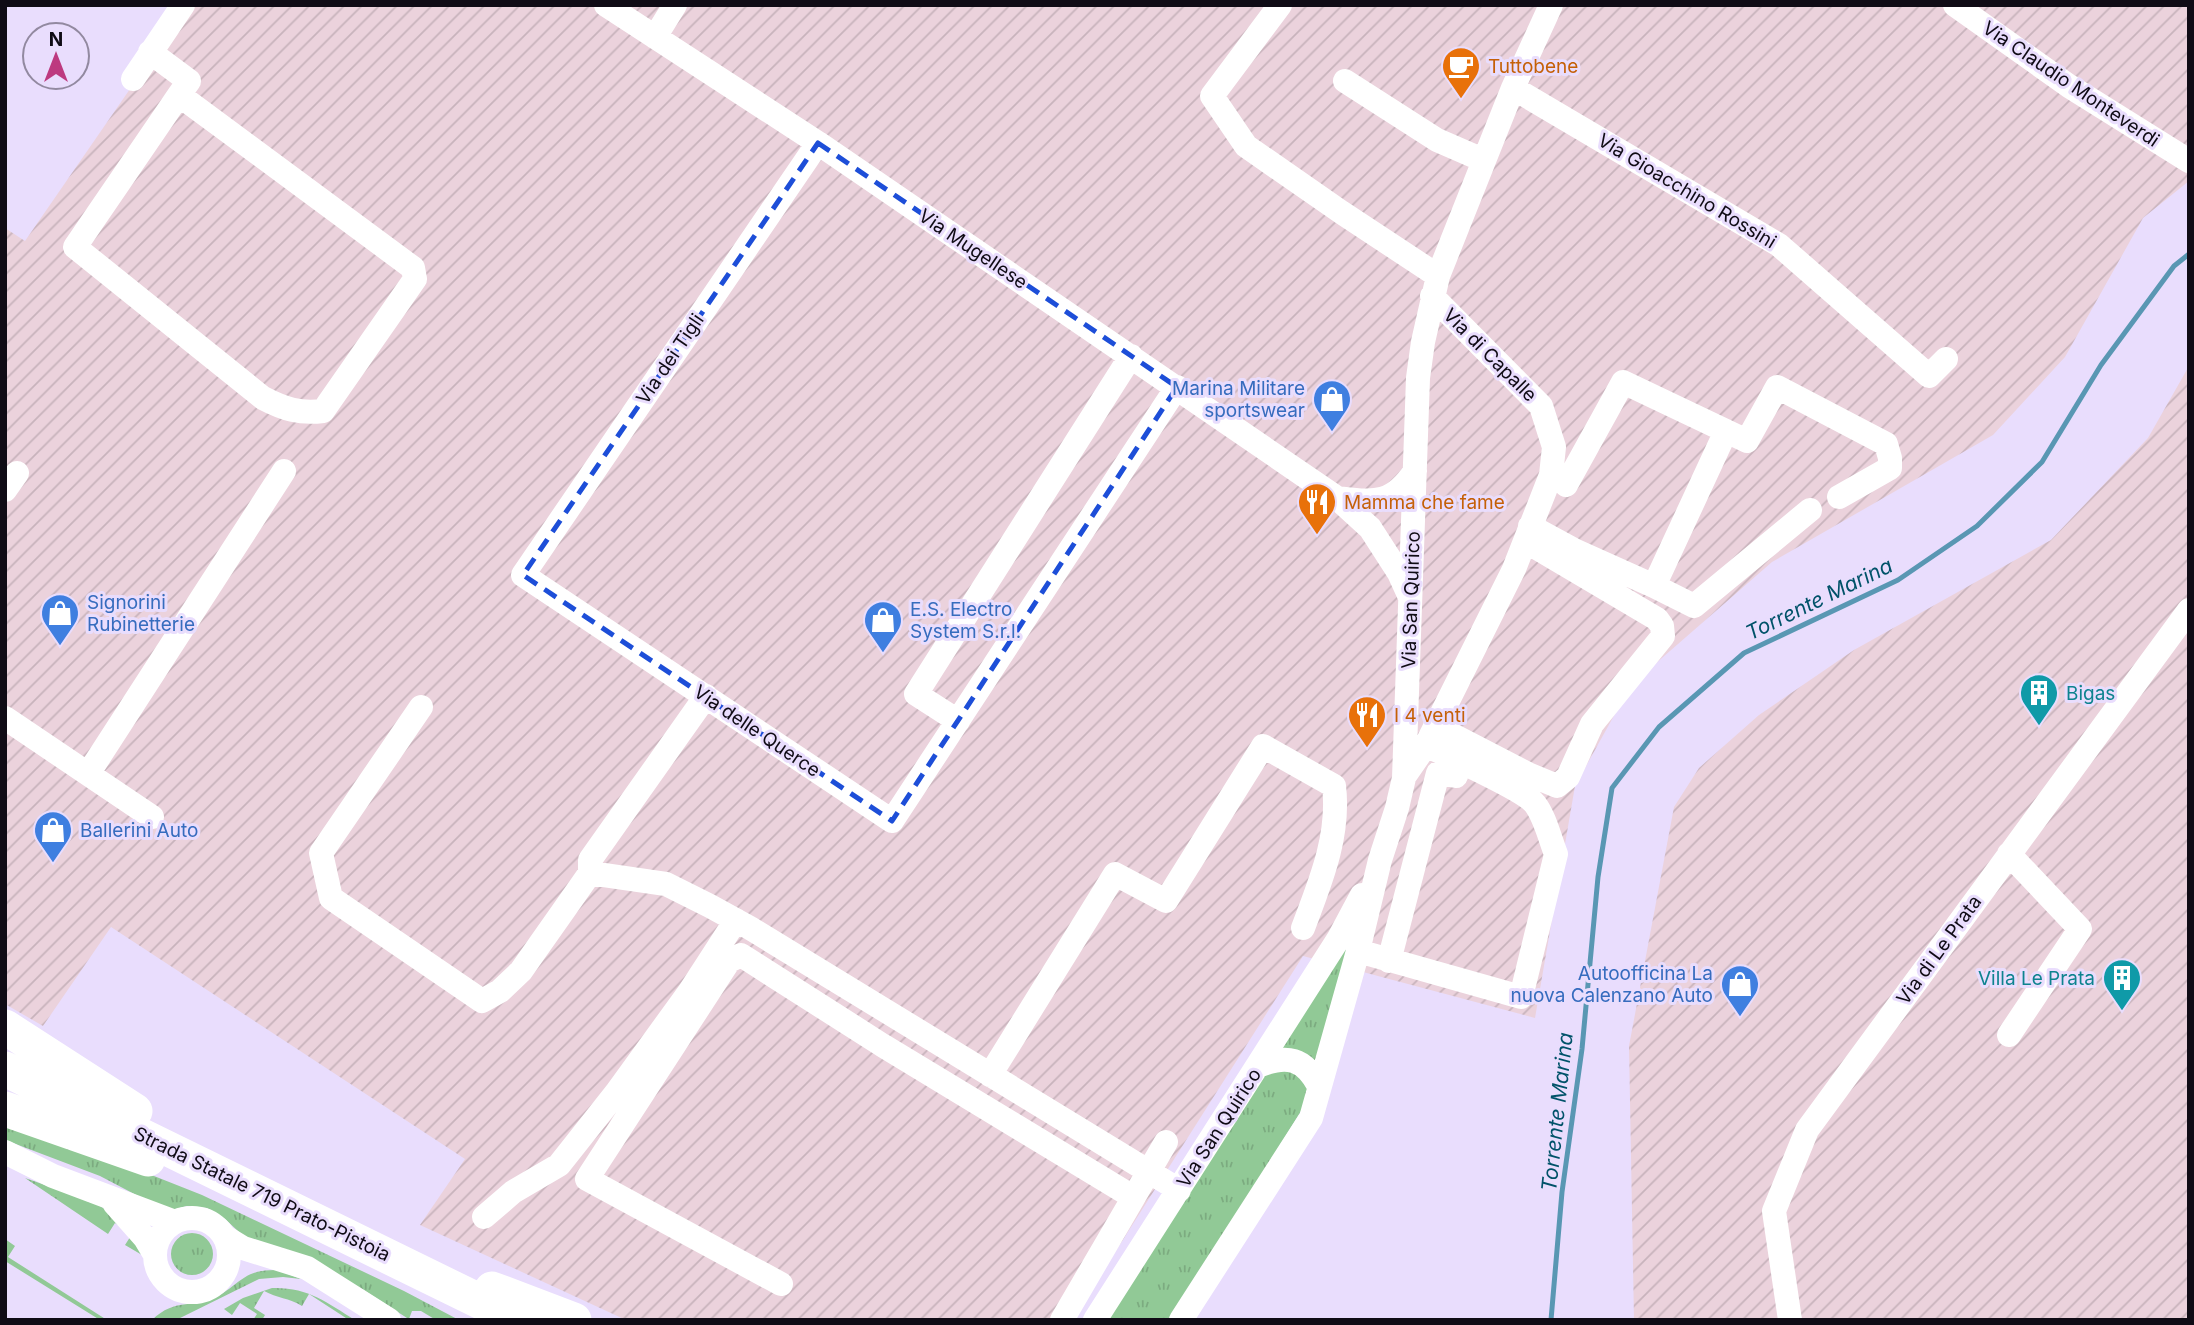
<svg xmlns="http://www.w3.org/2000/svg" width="2194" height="1325" viewBox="0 0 2194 1325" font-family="Inter,sans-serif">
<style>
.industrial{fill:url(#industrial-furrows)}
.grass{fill:url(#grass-tufts)}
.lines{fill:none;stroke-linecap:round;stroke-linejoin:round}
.stream{stroke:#5997b3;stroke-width:5}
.minor{stroke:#fff;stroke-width:24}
.highway{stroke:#fff;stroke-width:35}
.marked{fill:none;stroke:#1d4ed8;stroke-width:5;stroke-dasharray:14 9;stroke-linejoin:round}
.labels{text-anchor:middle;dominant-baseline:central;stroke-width:6;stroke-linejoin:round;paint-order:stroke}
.food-label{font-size:19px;fill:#c56008;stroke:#e9ddfd;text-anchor:start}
.street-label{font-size:19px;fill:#0f0b15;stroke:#e9ddfd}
.shop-label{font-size:19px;fill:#366cbe;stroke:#e9ddfd;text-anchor:start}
.culture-label{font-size:19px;fill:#0d838f;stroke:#e9ddfd;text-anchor:start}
.water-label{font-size:21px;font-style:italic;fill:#005269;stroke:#e9ddfd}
</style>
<defs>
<pattern id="industrial-furrows" width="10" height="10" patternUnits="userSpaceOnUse" patternTransform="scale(1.75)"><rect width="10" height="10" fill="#ebd2dc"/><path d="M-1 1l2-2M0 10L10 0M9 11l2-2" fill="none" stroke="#c8b3bc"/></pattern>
<pattern id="grass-tufts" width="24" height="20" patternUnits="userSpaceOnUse" patternTransform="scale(1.75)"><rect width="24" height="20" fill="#91c996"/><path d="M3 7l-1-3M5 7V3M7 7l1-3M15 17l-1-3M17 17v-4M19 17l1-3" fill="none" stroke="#7cab80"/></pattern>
</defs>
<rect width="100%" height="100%" fill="#e9ddfd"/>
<!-- industrial -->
<path class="industrial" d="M188,5H2189V181L2143,218L2065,357L1993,435L1772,562L1631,685L1575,786L1535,1018L1303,956L1072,1320H626L420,1225L465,1159L111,927L43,1026L5,1004V228L25,241Z
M2189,366V1320H1634L1629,1046L1674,807L1699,768L1759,715L1854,650L2051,540L2148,438Z"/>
<!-- grass -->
<path class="grass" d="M1348,944L1318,1071L1276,1051Z
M1296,1070L1311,1095L1172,1320H1103L1267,1071Z
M5,1117L202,1195L404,1291L459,1320H436L421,1311H412L409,1319L407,1318L362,1289L253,1245L225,1219L207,1208L187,1206L172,1210L140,1197L100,1176L5,1140Z
M25,1178L94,1202C114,1215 140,1228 142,1255L125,1245L132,1234L115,1223L108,1234Z
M171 1254a21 21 0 1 1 42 0a21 21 0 1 1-42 0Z
M5,1239L15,1246L8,1257L107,1320H100L5,1261Z
M278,1270L301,1279L283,1277L259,1279L176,1320H152C176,1297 192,1309 214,1298C241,1285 242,1269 278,1270Z
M272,1288C308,1287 326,1302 355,1320H349L309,1294L302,1306C289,1298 277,1298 264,1291L254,1308L265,1315L262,1320H253L257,1314L240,1303L232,1315L224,1309L243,1298Z"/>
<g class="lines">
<!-- stream -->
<path class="stream" d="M1551,1320L1562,1192L1582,1049L1598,877L1612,788L1659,727L1744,653L1898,580L1977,526L2042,462L2101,365L2174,266L2189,254"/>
<!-- minor -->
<path class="minor" d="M606,5L818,143L1337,498L1370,528L1399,573L1409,595
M1280,5L1212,96L1246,146L1341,212L1438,276
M1955,5L2069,86L2189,161
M655,37L675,5
M150,52L189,81L179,95L75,247L263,398C284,409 300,414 323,411L415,279L413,268L179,95
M133,79L183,5
M1345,81L1437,140L1483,160
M1513,88L1779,245L1929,376L1946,359
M818,143L523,575L892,821L1177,387
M1566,485L1623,382L1726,431
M5,490L17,473
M1337,498C1374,502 1391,506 1415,471
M1530,526L1576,551L1654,586L1726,431L1747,441L1777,387L1886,444L1890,458V468L1839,497
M1654,586L1694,606L1810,510
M421,707L321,853L331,898L482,1001L500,991L521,971L590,873L666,884L710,906L750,928L1179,1190
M5,718L152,817
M958,721L916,694L1131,356
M1435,726L1528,774L1557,786L1568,777L1592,724L1663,636L1662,626L1657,619L1525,541
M88,774L284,471
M1404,777L1426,745L1514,569L1551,475L1554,447L1541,406L1432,296
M590,873V860L706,696
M1358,951L1521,997L1556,854C1550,839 1545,817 1535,804C1524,789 1447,756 1426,745
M1389,961L1438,773L1456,776L1460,762
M2009,1035L2080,929L2009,854
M1258,1066C1287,1054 1304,1058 1319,1086
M990,1075L1115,874L1166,901L1263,746L1334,786C1340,836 1320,883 1303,928
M5,1152L53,1176L175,1222
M114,1203L145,1238L154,1253
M484,1217L513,1192L559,1165L616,1093L690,991L736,920
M155 1255a37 37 0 1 1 74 0a37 37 0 1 1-74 0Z
M225,1237L243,1248L307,1268L389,1320
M781,1284L587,1179L729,961L741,955L882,1045L1133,1197
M1062,1320L1166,1142
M1095,1320L1339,938L1362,895
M1181,1320L1311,1118L1358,951L1380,860L1397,808L1404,778L1418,378L1423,342L1438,276L1513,88L1551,5
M1790,1320L1774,1211L1807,1130L2189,610"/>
<!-- highway -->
<path class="highway" d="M5,1027L135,1111
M5,1069L518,1320
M5,1109L148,1159
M492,1289L574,1320"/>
</g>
<!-- marked area -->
<path class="marked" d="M818,143L1177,387L892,821L523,575Z"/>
<!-- icons -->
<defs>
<symbol id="cafe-pin" viewBox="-11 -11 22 30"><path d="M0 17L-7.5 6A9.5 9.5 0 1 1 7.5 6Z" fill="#e8710a" stroke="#e9ddfd"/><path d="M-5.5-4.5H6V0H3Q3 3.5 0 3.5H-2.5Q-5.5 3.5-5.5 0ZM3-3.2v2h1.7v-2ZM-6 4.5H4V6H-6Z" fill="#fff"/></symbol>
<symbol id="shop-pin" viewBox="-11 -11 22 30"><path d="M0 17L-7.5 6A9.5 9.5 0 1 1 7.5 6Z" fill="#3f7fe0" stroke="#e9ddfd"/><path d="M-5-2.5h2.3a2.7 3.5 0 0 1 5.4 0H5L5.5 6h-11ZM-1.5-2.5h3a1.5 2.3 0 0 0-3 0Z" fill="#fff"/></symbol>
<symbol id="restaurant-pin" viewBox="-11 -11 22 30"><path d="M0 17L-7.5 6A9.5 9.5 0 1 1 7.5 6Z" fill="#e8710a" stroke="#e9ddfd"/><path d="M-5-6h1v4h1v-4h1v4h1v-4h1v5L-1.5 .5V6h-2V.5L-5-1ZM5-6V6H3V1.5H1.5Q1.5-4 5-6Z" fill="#fff"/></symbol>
<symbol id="building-pin" viewBox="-11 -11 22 30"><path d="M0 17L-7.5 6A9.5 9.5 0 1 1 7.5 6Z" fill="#0f9aa8" stroke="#e9ddfd"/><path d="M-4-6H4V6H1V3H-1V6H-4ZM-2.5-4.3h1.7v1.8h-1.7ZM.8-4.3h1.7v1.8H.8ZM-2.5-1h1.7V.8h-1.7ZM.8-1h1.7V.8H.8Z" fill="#fff"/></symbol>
</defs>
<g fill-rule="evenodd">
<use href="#cafe-pin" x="1439" y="44" width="44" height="60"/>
<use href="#shop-pin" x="1310" y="377" width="44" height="60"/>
<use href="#restaurant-pin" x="1295" y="480" width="44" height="60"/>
<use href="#shop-pin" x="38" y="591" width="44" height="60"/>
<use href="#shop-pin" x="861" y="598" width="44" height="60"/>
<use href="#building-pin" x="2017" y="671" width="44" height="60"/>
<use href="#restaurant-pin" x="1345" y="693" width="44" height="60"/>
<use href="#shop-pin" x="31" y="808" width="44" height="60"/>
<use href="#building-pin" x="2100" y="956" width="44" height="60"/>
<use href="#shop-pin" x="1718" y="962" width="44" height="60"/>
</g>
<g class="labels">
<!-- food labels -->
<g class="food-label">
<text x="1488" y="66">Tuttobene</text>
<text x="1344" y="502">Mamma che fame</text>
<text x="1394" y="715">I 4 venti</text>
</g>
<!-- street labels -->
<g class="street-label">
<text transform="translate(2071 84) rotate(34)">Via Claudio Monteverdi</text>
<text transform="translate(1687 191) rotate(31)">Via Gioacchino Rossini</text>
<text transform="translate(973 249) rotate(34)">Via Mugellese</text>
<text transform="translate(1490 355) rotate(45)">Via di Capalle</text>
<text transform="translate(670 359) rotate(-56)">Via dei Tigli</text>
<text transform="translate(1411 600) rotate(-88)">Via San Quirico</text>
<text transform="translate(757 731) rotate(34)">Via delle Querce</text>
<text transform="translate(1939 950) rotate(-54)">Via di Le Prata</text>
<text transform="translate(1219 1128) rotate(-57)">Via San Quirico</text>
<text transform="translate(262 1194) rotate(26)">Strada Statale 719 Prato-Pistoia</text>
</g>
<!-- shop labels -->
<g class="shop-label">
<text x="1305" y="388" text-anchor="end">Marina Militare<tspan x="1305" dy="22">sportswear</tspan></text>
<text x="87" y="602">Signorini<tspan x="87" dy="22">Rubinetterie</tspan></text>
<text x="910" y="609">E.S. Electro<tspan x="910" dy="22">System S.r.l.</tspan></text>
<text x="80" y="830">Ballerini Auto</text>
<text x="1713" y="973" text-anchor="end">Autoofficina La<tspan x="1713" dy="22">nuova Calenzano Auto</tspan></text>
</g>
<!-- culture labels -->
<g class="culture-label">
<text x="2066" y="693">Bigas</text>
<text x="2095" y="978" text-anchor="end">Villa Le Prata</text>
</g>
<!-- water labels -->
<g class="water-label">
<text transform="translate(1819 599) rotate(-26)">Torrente Marina</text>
<text transform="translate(1557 1112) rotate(-84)">Torrente Marina</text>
</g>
</g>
<!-- border -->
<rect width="2194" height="1325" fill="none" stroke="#0f0b15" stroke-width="14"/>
<!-- north arrow -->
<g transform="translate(56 56)"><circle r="33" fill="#e9ddfd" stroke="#9289a0" stroke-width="2"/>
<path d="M0-5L12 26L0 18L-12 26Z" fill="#bd397f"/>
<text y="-10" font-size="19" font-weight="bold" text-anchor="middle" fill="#0f0b15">N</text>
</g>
</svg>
